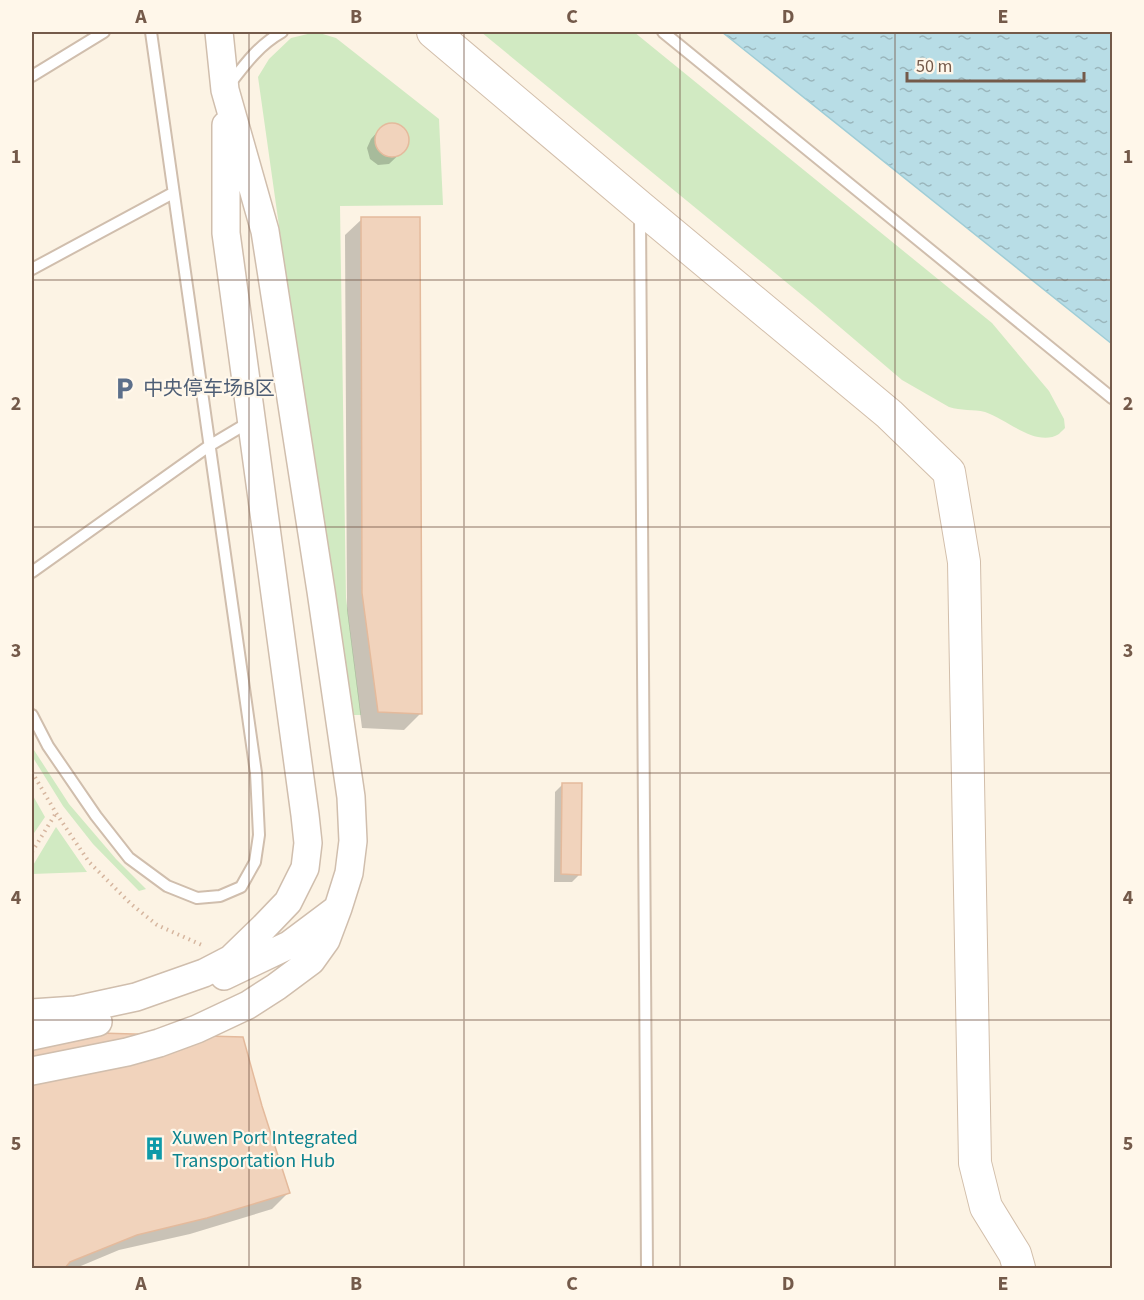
<svg xmlns="http://www.w3.org/2000/svg" width="1144" height="1300" viewBox="0 0 1144 1300" font-family="'Source Sans 3','Noto Sans SC',sans-serif">
<style>
.grass{fill:#d1eac2}
.water{fill:url(#water-ripples);stroke:#9fcdd7;stroke-width:1.5}
.shadow{fill:#0003}
.building{fill:#f1d3bc;stroke:#e4ba9c;stroke-width:1.5}
.lines{fill:none;stroke-linecap:round;stroke-linejoin:round}
.service-casing{stroke:#d0bead;stroke-width:14}
.tertiary-casing{stroke:#d0bead;stroke-width:30}
.secondary-casing{stroke:#d2beaa;stroke-width:34}
.path{stroke:#d6b69f;stroke-width:4;stroke-dasharray:1.5 4.5;stroke-linecap:butt}
.service{stroke:#fff;stroke-width:10}
.tertiary{stroke:#fff;stroke-width:27}
.secondary{stroke:#fff;stroke-width:32}
.grid{fill:none;stroke:#745a4a;stroke-width:1.5;stroke-opacity:0.55}
.labels{text-anchor:middle;dominant-baseline:central;stroke-width:4.5;stroke-linejoin:round;paint-order:stroke}
.service-label{font-size:20px;fill:#4e5e75;stroke:#fff7ea;text-anchor:start}
.culture-label{font-size:20px;fill:#0d838f;stroke:#fff7ea;text-anchor:start}
.neatline{fill:none;stroke:#745a4a;stroke-width:2}
.grid-label{font-size:20px;text-anchor:middle;font-weight:bold;fill:#745a4a}
</style>
<defs>
<pattern id="water-ripples" width="26" height="14" patternUnits="userSpaceOnUse" patternTransform="scale(1.5)"><rect width="26" height="14" fill="#b8dde6"/><path d="M2 4q2-2 4 0t4 0M15 11q2-2 4 0t4 0" fill="none" stroke="#9ab6bc"/></pattern>
</defs>
<rect width="100%" height="100%" fill="#fcf3e4"/>
<!-- grass -->
<path class="grass" d="M316,32L336,38L439,119L443,205L340,206L346,598L361,715H348L258,77L269,59L291,38Z
M481,32H634L992,323L1049,391L1064,419L1065,428C1065,428 1059,434 1059,434C1036,448 1007,419 985,412C973,409 961,411 949,407L902,380L814,305Z
M32,747L69,804L116,859L146,889L139,891L93,844L63,806L32,756Z
M32,794L45,817L32,836Z
M56,827L87,872L32,874V867Z"/>
<!-- water -->
<path class="water" d="M722,32H1112V344Z"/>
<!-- shadow -->
<path class="shadow" d="M394,125L403,129L408,139L406,148L389,164L378,165L370,159L367,148L371,139L379,130L383,127Z
M362,219L421,713L404,730L362,728L347,610L345,235Z
M563,784L580,874L572,882H554L555,792Z
M32,1028L260,1106L288,1193L272,1209L190,1234L119,1250L76,1268H32Z"/>
<!-- building -->
<path class="building" d="M375 140a17 17 0 1 1 34 0a17 17 0 1 1-34 0Z
M361,217H420L422,714L378,712L362,593Z
M562,783H582L581,875L561,874Z
M32,1026L98,1033L243,1037L262,1106L290,1193L207,1218L137,1235L70,1262L65,1268H32Z"/>
<g class="lines">
<defs>
<path id="service" d="M663,32L1112,398
M32,76L104,32
M229,85C245,64 259,45 282,32
M640,216L647,1268
M32,269L173,193
M32,572L209,446L251,421
M32,715L48,746L96,816L129,858L167,886L197,898L220,896L241,887L255,862L259,835L256,773L151,32"/>
<path id="tertiary" d="M224,976L289,945L337,909
M32,1013L76,1010L136,997L204,973L231,959L264,927L288,902L305,868L308,843L305,815L226,233V125
M32,1036L98,1022
M32,1071L127,1052L159,1043L197,1029L248,1005L276,987L311,961L326,940L338,908L349,873L353,841L351,797L321,591L265,231L225,90L219,32"/>
<path id="secondary" d="M433,32L640,207L889,414L949,472L964,562L975,1163L986,1207L1015,1254L1019,1268"/>
</defs>
<!-- service casing -->
<use href="#service" class="service-casing"/>
<!-- tertiary casing -->
<use href="#tertiary" class="tertiary-casing"/>
<!-- secondary casing -->
<use href="#secondary" class="secondary-casing"/>
<!-- path -->
<path class="path" d="M32,772L56,813L89,862L131,904L157,925L204,946
M32,852L56,813"/>
<!-- service -->
<use href="#service" class="service"/>
<!-- tertiary -->
<use href="#tertiary" class="tertiary"/>
<!-- secondary -->
<use href="#secondary" class="secondary"/>
</g>
<!-- grid -->
<path class="grid" d="M249,32V1268M464,32V1268M680,32V1268M895,32V1268M32,280H1112M32,527H1112M32,773H1112M32,1020H1112"/>
<!-- icons -->
<defs>
<symbol id="parking-bare" viewBox="-9 -9 18 18"><path d="M-3.5-5.5H1a3.5 3.5 0 0 1 0 7H-1V5.5H-3.5ZM-1-3.4V-.6H.8a1.4 1.4 0 0 0 0-2.8Z" fill="#5c6f8a" stroke="#fff7ea" stroke-width="2.5" paint-order="stroke"/></symbol>
<symbol id="building-bare" viewBox="-9 -9 18 18"><path d="M-4-6H4V6H1V3H-1V6H-4ZM-2.5-4.3h1.7v1.8h-1.7ZM.8-4.3h1.7v1.8H.8ZM-2.5-1h1.7V.8h-1.7ZM.8-1h1.7V.8H.8Z" fill="#0f9aa8" stroke="#fff7ea" stroke-width="2.5" paint-order="stroke"/></symbol>
</defs>
<g fill-rule="evenodd">
<use href="#parking-bare" x="108" y="372" width="33" height="33"/>
<use href="#building-bare" x="138" y="1132" width="33" height="33"/>
</g>
<g class="labels">
<!-- service labels -->
<g class="service-label">
<text x="143" y="389">中央停车场B区</text>
</g>
<!-- culture labels -->
<g class="culture-label">
<text x="172" y="1138">Xuwen Port Integrated<tspan x="172" dy="23">Transportation Hub</tspan></text>
</g>
</g>
<!-- border -->
<rect width="1144" height="1300" fill="none" stroke="#fff7ea" stroke-width="66"/>
<!-- scale -->
<path d="M907 72v9h177v-9" fill="none" stroke="#745a4a" stroke-width="3"/>
<text x="916" y="72" font-size="18" fill="#745a4a" stroke="#fff7ea" stroke-width="4.5" paint-order="stroke">50 m</text>
<rect x="33" y="33" width="1078" height="1234" class="neatline"/>
<g class="grid-label">
<text x="141" y="23">A</text>
<text x="356" y="23">B</text>
<text x="572" y="23">C</text>
<text x="788" y="23">D</text>
<text x="1003" y="23">E</text>
<text x="16" y="163">1</text>
<text x="1128" y="163">1</text>
<text x="16" y="410">2</text>
<text x="1128" y="410">2</text>
<text x="16" y="657">3</text>
<text x="1128" y="657">3</text>
<text x="16" y="904">4</text>
<text x="1128" y="904">4</text>
<text x="16" y="1150">5</text>
<text x="1128" y="1150">5</text>
<text x="141" y="1290">A</text>
<text x="356" y="1290">B</text>
<text x="572" y="1290">C</text>
<text x="788" y="1290">D</text>
<text x="1003" y="1290">E</text>
</g>
</svg>
